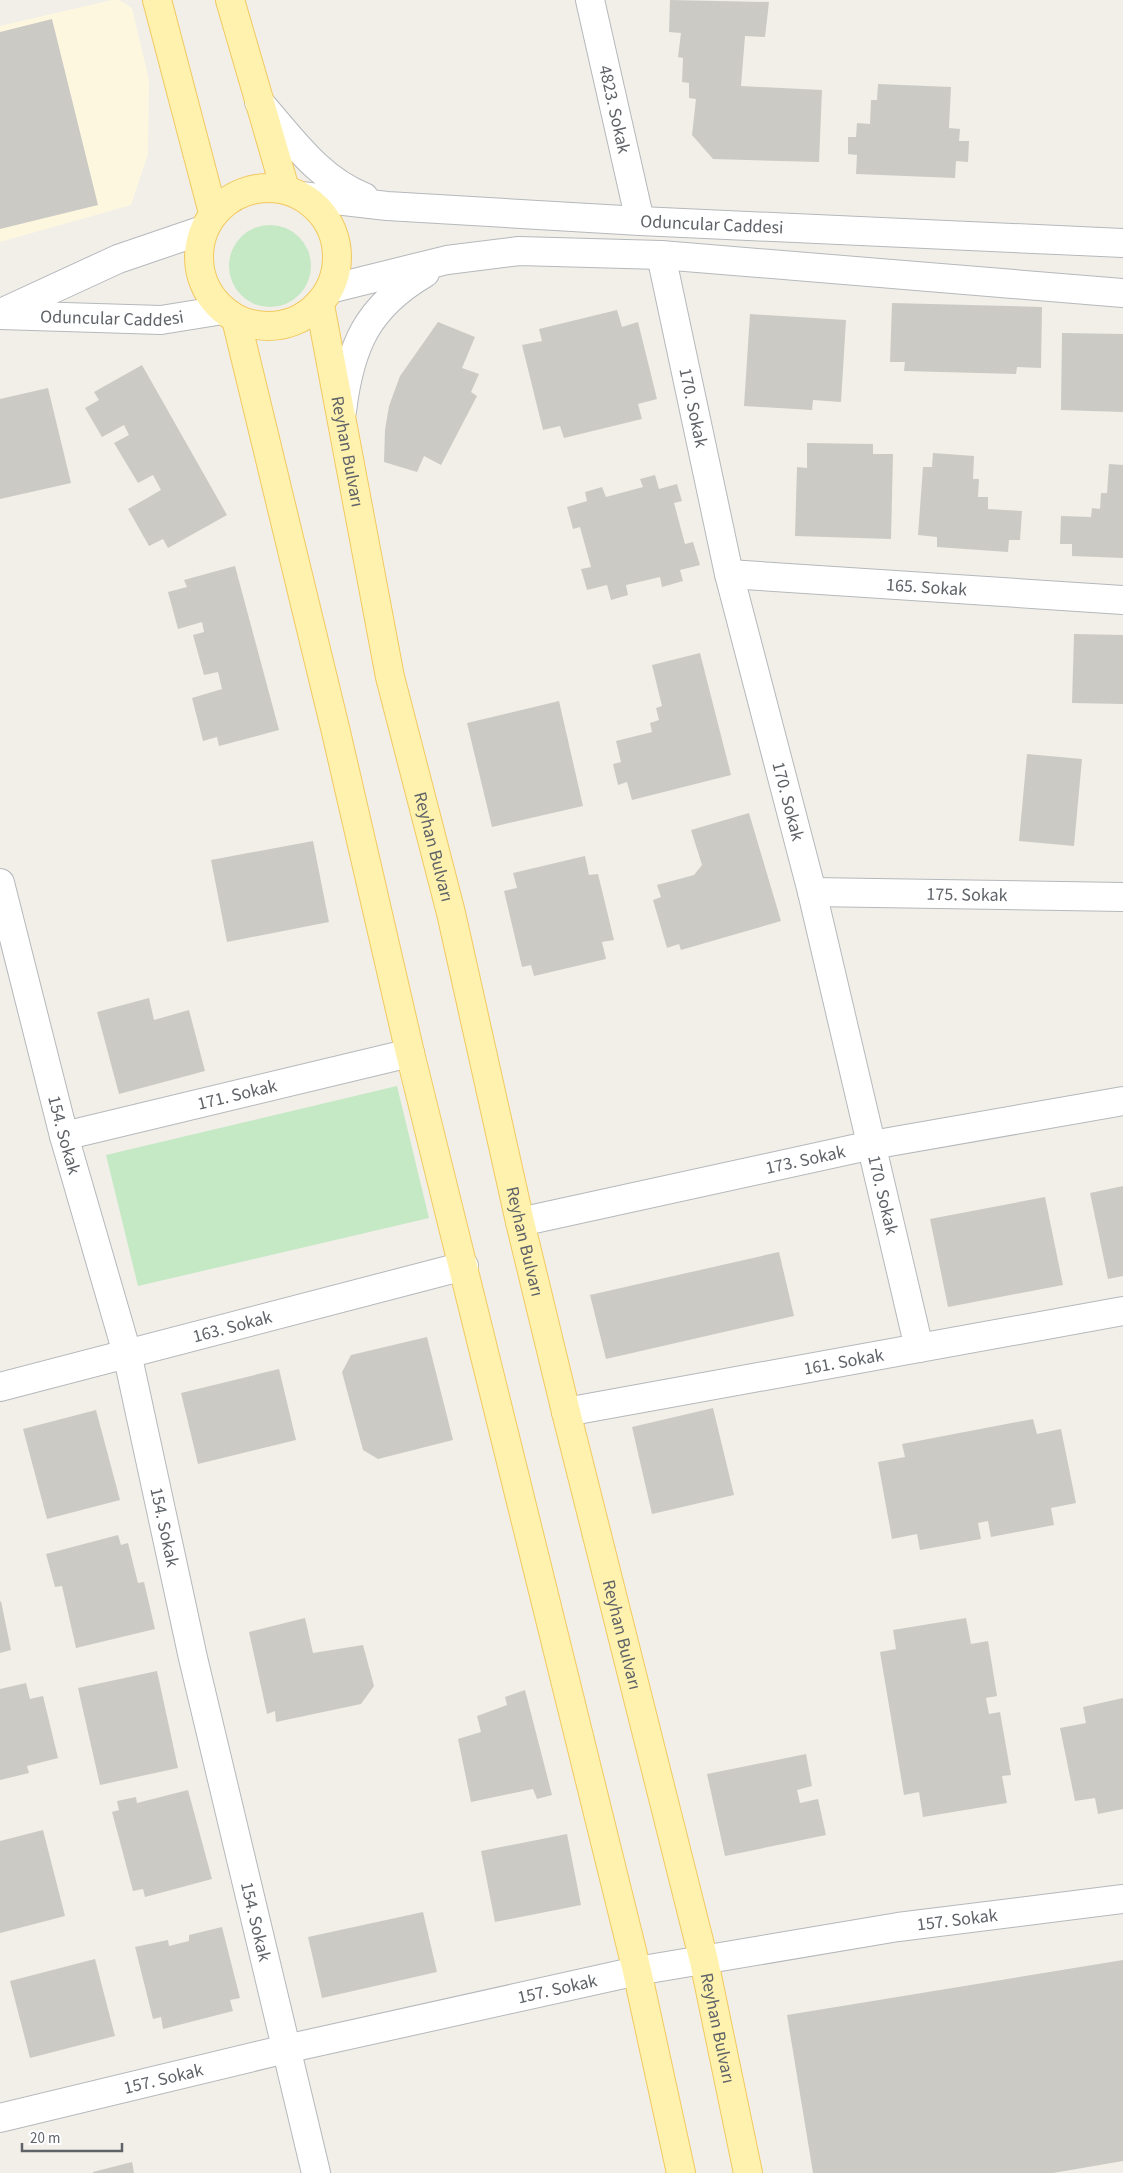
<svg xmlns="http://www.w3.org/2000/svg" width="1123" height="2173" viewBox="0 0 1123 2173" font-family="'Source Sans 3',sans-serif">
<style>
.commercial{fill:#fef7e0}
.green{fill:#c5e8c5}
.building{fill:#cccac5}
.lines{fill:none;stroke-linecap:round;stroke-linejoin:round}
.minor-casing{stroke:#b5b8bc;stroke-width:30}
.major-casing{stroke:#f2c960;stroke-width:30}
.minor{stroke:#fff;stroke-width:28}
.major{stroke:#fff2af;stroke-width:28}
.labels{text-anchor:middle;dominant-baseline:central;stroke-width:4;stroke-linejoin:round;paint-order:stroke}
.street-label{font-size:18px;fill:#5f6368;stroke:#fff}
</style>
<rect width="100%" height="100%" fill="#f1efe8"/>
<!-- commercial -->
<path class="commercial" d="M112,0H119L132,8L149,80L148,154L131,205L0,242V26Z"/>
<!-- green -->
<path class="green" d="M229 266a41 41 0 1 1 82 0a41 41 0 1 1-82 0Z
M397,1086L429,1218L138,1286L106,1155Z"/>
<!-- building -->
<path class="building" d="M670,0L769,2L765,37L745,36L741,86L822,90L819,162L713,159L692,135L696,99L689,98V83L682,82L683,58L678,57L681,33L669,32Z
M52,19L98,205L0,229V32Z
M878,84L951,87L949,128L960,129L959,141H969L968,162L956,161L955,178L856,174L857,155L848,154V137H856L857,123L870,124L871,100H877Z
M892,303L1042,307L1041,368L1017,367L1016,374L904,371L905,362H890Z
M617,310L622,327L638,322L657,399L638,404L642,419L564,438L560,426L543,430L522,345L542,341L539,329Z
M750,314L846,320L841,402L813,400L812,410L744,406Z
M438,322L475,337L462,368L479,374L471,392L477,396L441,465L424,456L417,472L384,462L385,430L389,406L400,376Z
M1062,333L1123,334V412L1061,410Z
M142,365L227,515L168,548L163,539L149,546L128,509L161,490L153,475L138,483L114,443L129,435L124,425L102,437L85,408L99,400L94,392Z
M48,388L71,483L0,499V399Z
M807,443L873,444V454H893L891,539L795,536L797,467L807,468Z
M933,453L974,456L973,479H979L978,497H988V509L1022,511L1020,540H1009L1008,552L937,547V537L918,535L923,467H932Z
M1109,464L1123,465V558L1072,556V544H1060L1061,516L1091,517L1092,508L1100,509L1101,493H1107Z
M655,475L659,489L677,484L682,501L674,503L685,544L693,542L700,565L680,570L683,581L662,587L660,577L626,585L628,595L611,600L607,585L587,590L581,569L591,567L580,527L573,529L567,507L587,501L585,492L602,487L606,497L643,487L640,479Z
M235,566L279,730L219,746L217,737L203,741L192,698L222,689L218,672L204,675L193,635L204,632L202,622L178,629L168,592L187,587L184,580Z
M1074,634L1123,635V704L1072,703Z
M700,653L731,775L632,800L627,782L618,785L613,764L621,762L616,741L652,732L650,723L659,720L656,708L662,706L652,665Z
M559,701L583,806L492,827L467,723Z
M1027,754L1082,759L1074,846L1019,841Z
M749,813L781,921L681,950L679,944L667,948L653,900L661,897L657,885L694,875L702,865L691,830Z
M313,841L329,922L227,942L211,860Z
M585,856L589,875L598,874L614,940L602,942L606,959L534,976L531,965L522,967L504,891L517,888L513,873Z
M149,998L154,1020L189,1010L205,1071L119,1094L97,1012Z
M1123,1186V1276L1108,1279L1090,1193Z
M1045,1197L1063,1285L948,1307L930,1219Z
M779,1252L794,1316L606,1359L590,1295Z
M427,1337L453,1440L378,1459L363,1450L342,1372L351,1355Z
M279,1369L296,1440L198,1464L181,1393Z
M713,1408L734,1495L652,1514L632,1427Z
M96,1410L120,1500L47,1519L23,1429Z
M1033,1419L1037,1434L1061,1429L1076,1503L1051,1508L1054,1525L991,1537L988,1521L978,1523L981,1539L920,1550L917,1534L892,1539L878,1462L905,1457L902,1444Z
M118,1535L121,1545L128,1543L138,1583L144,1582L155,1629L76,1648L62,1586L55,1587L46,1554Z
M1,1601L11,1650L0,1653V1602Z
M305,1618L313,1653L363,1645L374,1686L361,1704L276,1722L275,1711L267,1714L249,1632Z
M966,1618L971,1644L988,1641L997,1696L986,1698L989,1714L1000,1712L1011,1775L1002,1776L1007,1803L923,1817L919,1792L904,1795L880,1652L896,1649L893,1630Z
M157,1671L178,1768L100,1785L78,1688Z
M26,1683L30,1699L43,1696L58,1758L27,1766L29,1773L0,1780V1689Z
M525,1690L552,1795L537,1799L533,1789L471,1802L458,1739L481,1732L477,1716L507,1705L505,1697Z
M1123,1698V1809L1098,1814L1095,1798L1075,1801L1060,1728L1086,1723L1083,1707Z
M806,1754L812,1786L797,1790L800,1803L818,1799L826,1835L725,1856L707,1774Z
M188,1790L212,1879L145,1897L143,1889L133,1891L112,1812L119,1810L117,1801L136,1797L137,1803Z
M43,1830L65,1916L0,1933V1841Z
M567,1834L581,1905L495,1922L481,1851Z
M423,1912L437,1972L322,1998L308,1937Z
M222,1927L240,1998L230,2000L233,2011L163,2029L161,2017L153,2019L135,1947L168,1940L169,1946L189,1941V1935Z
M95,1959L115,2036L30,2058L10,1981Z
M1123,1960V2161L1053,2173H813L787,2015Z
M132,2162L134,2173H93V2172Z"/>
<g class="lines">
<defs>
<g id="minor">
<path id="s1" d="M590,0L640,221"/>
<path d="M259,102C291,138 318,179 364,197"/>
<path id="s2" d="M301,196L387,206L640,221L1123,243"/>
<path id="s3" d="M661,255L729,574L812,892L919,1348"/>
<path d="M330,289L447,260L519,251L661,255L1123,293"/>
<path d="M1,313L118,259L203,230"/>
<path id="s4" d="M0,315L161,320L223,310"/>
<path d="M342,411C350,346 367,307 425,273"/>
<path id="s5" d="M729,574L1123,600"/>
<path id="s6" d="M0,883L64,1136L127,1353L193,1658L316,2173"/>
<path id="s7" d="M812,892L1123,897"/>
<path id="s8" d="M64,1136L410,1053"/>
<path id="s9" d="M520,1222L872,1145L1123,1101"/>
<path id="s10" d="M0,1387L464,1266"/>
<path id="s11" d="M566,1412L1123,1311"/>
<path id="s12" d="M0,2118L286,2049L637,1971L898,1927L1123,1899"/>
</g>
<g id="major">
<path d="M157,0L213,213"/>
<path d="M230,0L285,189"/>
<circle cx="268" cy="257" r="69"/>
<path id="s13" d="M320,305L390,677L451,913L520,1222L566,1412L704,1961L748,2173"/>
<path d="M236,319L336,732L410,1053L637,1971L681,2173"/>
</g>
</defs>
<!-- minor casing -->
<use href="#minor" class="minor-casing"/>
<!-- major casing -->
<use href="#major" class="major-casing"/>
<!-- minor -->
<use href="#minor" class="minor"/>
<!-- major -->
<use href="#major" class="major"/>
</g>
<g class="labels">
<!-- street labels -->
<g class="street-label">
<text stroke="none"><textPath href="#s1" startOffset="112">4823. Sokak</textPath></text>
<text stroke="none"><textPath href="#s2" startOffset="412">Oduncular Caddesi</textPath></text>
<text stroke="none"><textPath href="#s4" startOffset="112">Oduncular Caddesi</textPath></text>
<text stroke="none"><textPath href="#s3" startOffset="156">170. Sokak</textPath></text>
<text stroke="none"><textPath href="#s13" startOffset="149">Reyhan Bulvarı</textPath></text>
<text stroke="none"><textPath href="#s5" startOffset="198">165. Sokak</textPath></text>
<text stroke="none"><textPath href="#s3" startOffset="561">170. Sokak</textPath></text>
<text stroke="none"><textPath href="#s13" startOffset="554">Reyhan Bulvarı</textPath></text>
<text stroke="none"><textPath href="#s7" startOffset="155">175. Sokak</textPath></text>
<text stroke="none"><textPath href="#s8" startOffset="178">171. Sokak</textPath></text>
<text stroke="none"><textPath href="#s6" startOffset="260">154. Sokak</textPath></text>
<text stroke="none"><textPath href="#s9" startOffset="292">173. Sokak</textPath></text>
<text stroke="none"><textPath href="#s3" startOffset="966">170. Sokak</textPath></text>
<text stroke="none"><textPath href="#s13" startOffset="959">Reyhan Bulvarı</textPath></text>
<text stroke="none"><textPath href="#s10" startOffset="240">163. Sokak</textPath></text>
<text stroke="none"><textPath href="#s11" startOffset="282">161. Sokak</textPath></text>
<text stroke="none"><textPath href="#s6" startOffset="665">154. Sokak</textPath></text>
<text stroke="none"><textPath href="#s13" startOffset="1364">Reyhan Bulvarı</textPath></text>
<text stroke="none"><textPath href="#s12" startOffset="978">157. Sokak</textPath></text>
<text stroke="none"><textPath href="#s6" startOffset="1070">154. Sokak</textPath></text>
<text stroke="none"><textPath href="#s12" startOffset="572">157. Sokak</textPath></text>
<text stroke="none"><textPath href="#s13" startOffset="1769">Reyhan Bulvarı</textPath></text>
<text stroke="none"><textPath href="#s12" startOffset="168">157. Sokak</textPath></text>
</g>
</g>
<!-- scale -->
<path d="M22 2143v8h100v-8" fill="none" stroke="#5f6368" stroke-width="2.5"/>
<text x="30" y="2143" font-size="15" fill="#5f6368" stroke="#ffffff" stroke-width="4" paint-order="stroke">20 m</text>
</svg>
